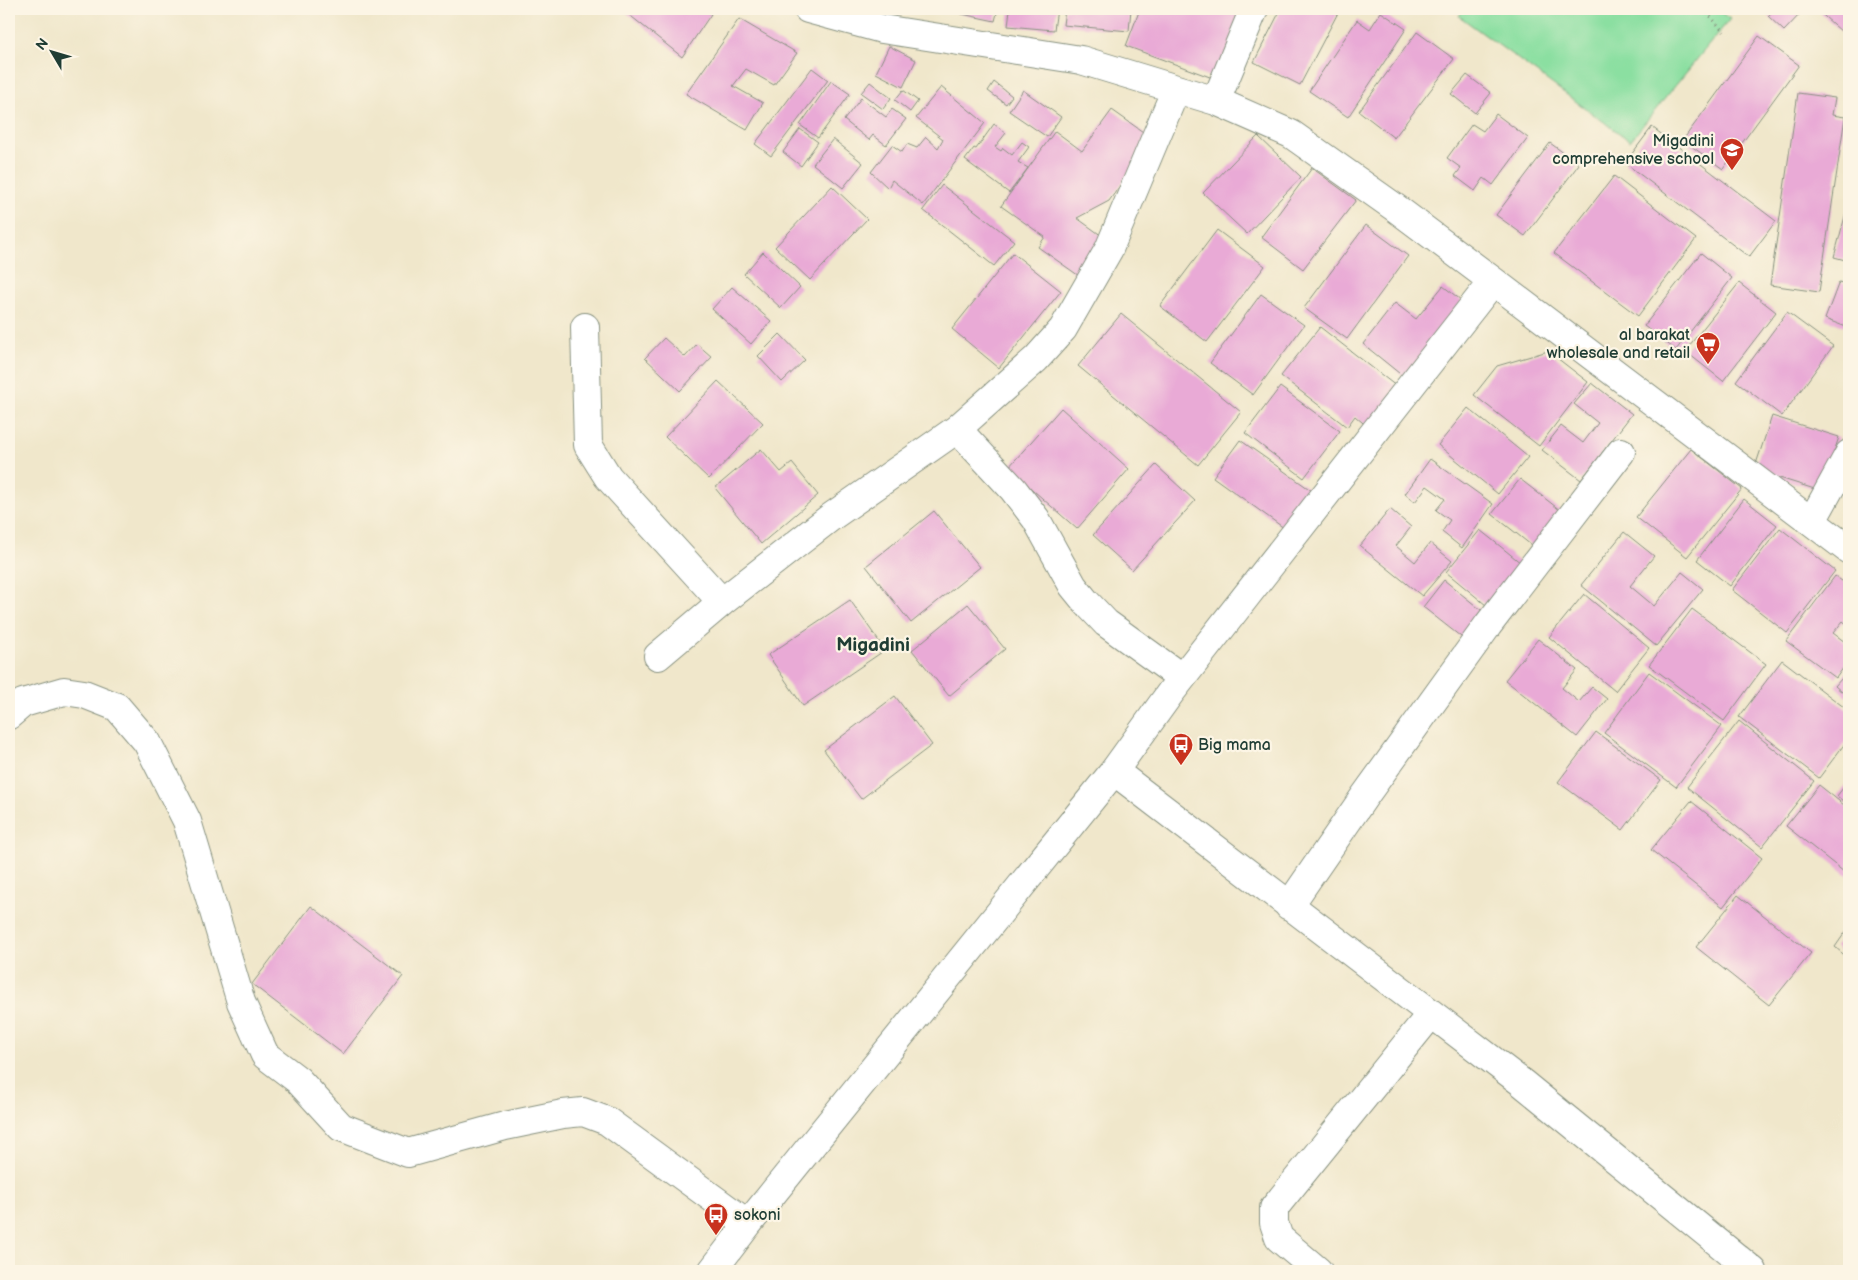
<svg xmlns="http://www.w3.org/2000/svg" width="1858" height="1280" viewBox="0 0 1858 1280" font-family="'Balsamiq Sans',sans-serif">
<style>
.green{fill:#8bdfa1;stroke:#558e6a}
.building{fill:#e9aad6}
.lines{fill:none;stroke-linecap:round;stroke-linejoin:round}
.minor-casing{stroke:#889280;stroke-width:30}
.path{stroke:#889280;stroke-width:3;stroke-dasharray:1 4;stroke-linecap:butt}
.minor{stroke:#fff;stroke-width:28}
.labels{text-anchor:middle;dominant-baseline:central;stroke-width:4.5;stroke-linejoin:round;paint-order:stroke}
.poi-label{font-size:16px;fill:#1f3d34;stroke:#fcf5e5;text-anchor:end}
.quarter-label{font-size:19px;font-weight:bold;fill:#1f3d34;stroke:#fcf5e5}
</style>
<rect width="100%" height="100%" fill="#fcf5e5"/>
<filter id="ink" filterUnits="userSpaceOnUse"><feTurbulence type="fractalNoise" baseFrequency=".02" numOctaves="2"/><feDisplacementMap in="SourceGraphic" scale="10" xChannelSelector="R" yChannelSelector="G"/><feConvolveMatrix kernelMatrix="1 2 1 2 8 2 1 2 1" color-interpolation-filters="sRGB"/></filter>
<filter id="wash" filterUnits="userSpaceOnUse"><feTurbulence type="fractalNoise" baseFrequency=".0096" numOctaves="4" result="noise"/><feDisplacementMap in="SourceGraphic" scale="20" xChannelSelector="R" yChannelSelector="G"/><feGaussianBlur stdDeviation="1.12" result="paint"/><feColorMatrix in="noise" values="0 0 0 0 0 0 0 0 0 0 0 0 0 0 0 0 0 1.4 0 .05"/><feComposite in="paint" operator="in"/></filter>
<g filter="url(#wash)">
<rect width="100%" height="100%" fill="#f0e7cb"/>
<!-- green -->
<path class="green" d="M1464,9H1716L1730,19L1630,141L1459,16Z"/>
<g id="blocks">
<!-- building -->
<path class="building" d="M622,9H704L711,14L682,57Z
M938,9H998L995,21Z
M1010,9H1057L1054,30L1008,26Z
M1065,9H1131L1129,31L1063,25Z
M1140,9H1244L1218,80L1126,46Z
M1281,9H1340L1300,85L1254,62Z
M1775,9H1797L1801,13L1784,31L1768,16Z
M1816,9H1849V24L1842,32Z
M1381,12L1406,29L1348,117L1309,91L1357,20L1370,29Z
M739,19L797,53L774,85L746,69L733,86L763,103L747,130L686,94Z
M1417,32L1454,59L1394,138L1359,111Z
M1759,36L1799,65L1723,169L1683,140Z
M889,46L916,60L903,87L876,73Z
M812,68L828,80L771,156L755,144Z
M1467,75L1491,93L1475,113L1451,94Z
M831,81L850,94L818,138L800,125Z
M870,82L891,98L883,109L861,93Z
M994,82L1012,96L1006,104L988,91Z
M941,87L985,123L923,205L892,180L888,188L871,172L892,145L902,152L907,144L917,148L926,137L938,148L943,139L916,118Z
M903,90L918,101L910,112L895,100Z
M1023,90L1061,117L1047,137L1009,111Z
M1798,93L1835,98L1832,115L1845,117L1819,292L1770,285Z
M861,98L886,117L892,109L906,119L886,145L873,135L869,140L844,120Z
M1112,110L1153,139L1109,201L1077,218L1109,241L1082,278L1038,247L1045,237L1001,206L1055,131L1082,151Z
M1496,114L1528,138L1493,185L1484,178L1475,191L1455,176L1461,168L1447,158L1472,124L1483,131Z
M994,124L1006,133L995,147L1001,151L1003,148L1012,155L1022,142L1029,147L1018,162L1028,168L1009,193L965,160L974,148L976,149Z
M1652,127L1776,221L1749,257L1625,163Z
M800,129L818,142L801,166L783,152Z
M1258,136L1301,177L1247,234L1203,193Z
M833,139L863,163L843,188L813,164Z
M1550,143L1579,164L1525,236L1496,215Z
M1312,168L1356,200L1303,269L1261,237Z
M1614,176L1696,239L1638,316L1554,253Z
M942,185L1014,241L994,266L923,210Z
M832,186L867,219L810,280L775,247Z
M1847,209H1849V261L1834,257Z
M1366,225L1408,256L1347,339L1304,308Z
M1217,230L1265,266L1207,342L1160,306Z
M763,252L800,287L781,308L744,274Z
M1013,253L1061,291L999,368L952,329Z
M1701,253L1732,278L1676,350L1644,326Z
M1839,282L1849,285V328L1825,319Z
M1739,283L1776,312L1723,381L1685,351Z
M1443,286L1470,307L1410,382L1363,344L1395,303L1416,319Z
M732,287L771,321L751,344L712,309Z
M1261,294L1304,325L1253,395L1210,363Z
M1787,312L1833,346L1782,416L1736,381Z
M1121,314L1241,412L1198,465L1078,366Z
M1320,327L1401,390L1370,429L1355,416L1347,427L1281,376Z
M780,334L805,360L782,382L758,356Z
M664,338L685,357L697,344L712,357L680,391L645,358Z
M1548,351L1588,382L1539,446L1474,395L1497,366Z
M718,381L763,423L709,479L665,437Z
M1592,383L1632,414L1581,480L1542,450L1561,426L1583,443L1598,423L1574,404Z
M1280,387L1340,431L1304,478L1245,433Z
M1061,408L1129,469L1077,529L1008,468Z
M1468,408L1528,457L1498,494L1438,445Z
M1772,416L1839,437L1821,491L1754,470Z
M1240,440L1315,493L1288,531L1213,477Z
M761,449L781,472L792,463L818,495L761,544L715,488Z
M1691,449L1742,489L1687,557L1636,517Z
M1430,459L1493,504L1462,548L1442,532L1450,520L1436,510L1445,499L1427,486L1415,502L1405,494Z
M1156,465L1195,501L1132,570L1093,535Z
M1520,479L1565,514L1536,549L1492,514Z
M1744,499L1777,525L1730,586L1697,560Z
M1390,509L1411,527L1396,546L1415,562L1430,543L1452,561L1422,596L1360,546Z
M934,511L980,567L911,623L866,566Z
M1780,528L1835,571L1787,633L1732,590Z
M1480,530L1526,567L1492,610L1446,572Z
M1624,532L1654,556L1630,586L1654,606L1682,572L1703,589L1656,646L1581,585Z
M1835,576L1849,586V626L1843,621L1833,633L1849,645V660L1836,678L1786,641Z
M1444,580L1486,614L1465,640L1423,607Z
M1584,594L1649,648L1615,691L1549,637Z
M850,600L885,650L803,706L768,655Z
M968,604L1005,649L949,696L912,650Z
M1692,609L1766,664L1724,721L1649,665Z
M1538,639L1577,670L1562,688L1579,702L1592,687L1607,699L1577,737L1505,680Z
M1782,660L1849,711V738L1819,778L1739,717Z
M1849,670V698L1835,686Z
M1649,672L1722,726L1676,787L1604,733Z
M895,696L932,745L861,799L824,750Z
M1739,721L1814,781L1762,847L1687,787Z
M1596,732L1661,780L1623,830L1558,782Z
M1849,780V806L1837,796Z
M1819,785L1849,809V876L1786,826Z
M1691,801L1762,858L1723,907L1651,850Z
M1738,895L1811,953L1769,1005L1696,947Z
M311,906L403,976L343,1054L252,984Z
M1849,927V959L1835,947Z"/>
</g>
</g>
<g filter="url(#ink)">
<use href="#blocks" fill-opacity="0" stroke="#889280" stroke-width="1"/>
<g class="lines">
<defs>
<path id="minor" d="M808,9L882,29L1081,60L1216,101L1291,134L1397,209L1493,281L1849,550
M1216,101L1254,9
M585,327L588,445L608,477L722,602
M957,429L1013,489L1036,519L1073,586L1086,602L1106,623L1182,678
M1812,521L1849,454
M658,656L722,602L831,517L957,429L1036,359L1063,329L1109,249L1176,89
M9,715L23,703L64,691L84,694L117,707L147,742L187,821L241,1002L265,1055L298,1080L341,1127L408,1153L505,1126L563,1114L583,1112L607,1121L748,1224
M1114,771L1521,1082L1753,1271
M1289,906L1364,797L1488,625L1621,452
M712,1271L748,1224L1114,771L1171,692L1493,281
M1318,1271L1279,1238L1274,1223V1208L1431,1014"/>
</defs>
<!-- minor casing -->
<use href="#minor" class="minor-casing"/>
<!-- path -->
<path class="path" d="M1704,9L1724,32"/>
<!-- minor -->
<use href="#minor" class="minor"/>
</g>
</g>
<!-- icons -->
<defs>
<symbol id="school-pin" viewBox="-11 -11 22 30"><path d="M0 17L-7.5 6A9.5 9.5 0 1 1 7.5 6Z" fill="#c8321e" stroke="#fcf5e5"/><path d="M0-5L7-2L0 1L-7-2ZM-4 1L0 2.5L4 1V4Q0 6-4 4Z" fill="#fff"/></symbol>
<symbol id="supermarket-pin" viewBox="-11 -11 22 30"><path d="M0 17L-7.5 6A9.5 9.5 0 1 1 7.5 6Z" fill="#c8321e" stroke="#fcf5e5"/><path d="M-6-5.5h2.5l.6 2H6L4.5 2H-2.5L-4.4-4H-6ZM-1.5 3.2a1.3 1.3 0 1 0 .1 0ZM3 3.2a1.3 1.3 0 1 0 .1 0Z" fill="#fff"/></symbol>
<symbol id="bus-pin" viewBox="-11 -11 22 30"><path d="M0 17L-7.5 6A9.5 9.5 0 1 1 7.5 6Z" fill="#c8321e" stroke="#fcf5e5"/><path d="M-5-6H5V4H4V6H2V4H-2V6H-4V4H-5ZM-3.5-4V0h7V-4ZM-3.5 1.2v1.5H-2V1.2ZM2 1.2v1.5H3.5V1.2Z" fill="#fff"/></symbol>
</defs>
<g fill-rule="evenodd">
<use href="#school-pin" x="1718" y="136" width="28" height="38"/>
<use href="#supermarket-pin" x="1694" y="330" width="28" height="38"/>
<use href="#bus-pin" x="1167" y="731" width="28" height="38"/>
<use href="#bus-pin" x="702" y="1201" width="28" height="38"/>
</g>
<g class="labels">
<!-- poi labels -->
<g class="poi-label">
<text x="1714" y="141">Migadini<tspan x="1714" dy="18">comprehensive school</tspan></text>
<text x="1690" y="335">al barakat<tspan x="1690" dy="18">wholesale and retail</tspan></text>
<text x="1198" y="745" text-anchor="start">Big mama</text>
<text x="734" y="1215" text-anchor="start">sokoni</text>
</g>
<!-- quarter labels -->
<g class="quarter-label">
<text x="873" y="645">Migadini</text>
</g>
</g>
<!-- margin -->
<rect width="1858" height="1280" fill="none" stroke="#fcf5e5" stroke-width="30"/>
<!-- north arrow -->
<g transform="translate(52 52) rotate(308)" stroke="#fcf5e5" stroke-width="4" paint-order="stroke">
<path d="M0-4L9 19L0 12L-9 19Z" fill="#1f3d34"/>
<text y="-8" font-size="14" font-weight="bold" text-anchor="middle" fill="#1f3d34">N</text>
</g>
</svg>
